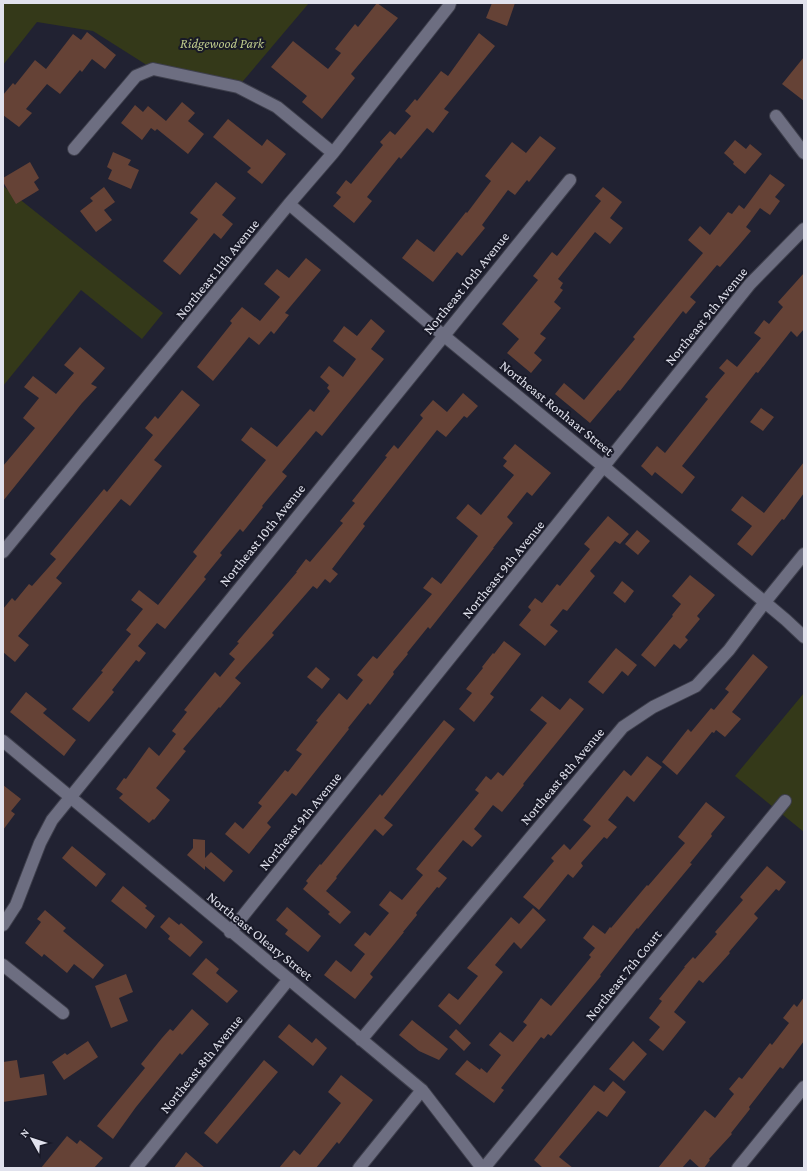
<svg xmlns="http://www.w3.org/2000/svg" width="807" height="1171" viewBox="0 0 807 1171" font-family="'Crimson Pro',serif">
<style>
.green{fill:#343919}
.building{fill:#654236}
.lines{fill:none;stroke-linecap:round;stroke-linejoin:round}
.minor-casing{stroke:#3e3f4c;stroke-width:14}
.minor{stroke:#6d6e81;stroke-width:12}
.labels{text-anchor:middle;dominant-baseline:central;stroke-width:4;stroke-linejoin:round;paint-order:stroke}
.park-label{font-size:14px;font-style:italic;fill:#bbc789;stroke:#181927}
.street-label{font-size:14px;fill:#e1e2ed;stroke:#181927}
</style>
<rect width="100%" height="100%" fill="#212232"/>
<!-- green -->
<path class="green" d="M4,3H309L238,87L153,69L93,31L37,22L3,65Z
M3,186L163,313L142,339L81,290L3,386Z
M804,693V832L735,776Z"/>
<!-- building -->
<path class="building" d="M377,3L398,18L351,74L355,78L322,119L302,102L307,96L271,67L293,41L328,69L341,53L335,49L355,24L358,27Z
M492,3H515L507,26L486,18Z
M87,32L116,55L105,69L92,59L82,72L80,70L60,94L47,84L26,109L32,113L19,127L3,115V95L13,83L15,85L35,60L46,69L73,34L81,40Z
M479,33L495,46L444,109L449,112L433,133L427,128L401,159L399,157L367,197L372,201L354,223L333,206L341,197L336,193L346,180L351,184L383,145L380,142L390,131L395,135L411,116L405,111L415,99L417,101L441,71L448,76Z
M804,57V101L782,84Z
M182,102L195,113L188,121L204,134L188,154L157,129L155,131L151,128L142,140L121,123L135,105L143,112L148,106L166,121Z
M228,119L262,146L267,139L286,154L262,184L247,172L251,168L213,137Z
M540,136L556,148L529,182L527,180L515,195L508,190L482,225L485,228L462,256L457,252L433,282L402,258L417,239L434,252L466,212L467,213L491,181L485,176L512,142L526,153Z
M735,140L746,149L750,144L762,154L745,174L733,164L734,162L724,153Z
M113,152L131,160L128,165L139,170L131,189L108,179L112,170L107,167Z
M30,162L39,178L34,182L39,190L16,204L3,182V178Z
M770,174L785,185L775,197L780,201L770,215L760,208L746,227L751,231L740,244L720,267L717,265L690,297L696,302L686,314L683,311L620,391L618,390L590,423L555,394L564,383L584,400L635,339L633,337L703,253L688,240L700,226L710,235L728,212L732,214L739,205L744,209Z
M216,182L236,198L222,215L233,224L221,239L214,233L180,275L163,261L198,219L190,213Z
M104,187L115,202L104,210L112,220L96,232L80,211L93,201L90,198Z
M603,187L622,202L610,218L623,228L610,244L595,232L558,279L563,283L560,288L563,290L554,302L561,308L540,334L546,338L534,353L542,360L531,373L507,353L519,339L502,324L538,280L533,276L544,262L552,252L557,256L601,201L595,196Z
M306,258L321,270L285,313L289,315L274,334L271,331L259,345L249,337L213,381L197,367L232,323L230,321L242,307L260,321L280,297L264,284L277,269L289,278Z
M804,273V329L797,337L791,331L758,373L756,372L682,466L695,477L682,494L655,472L652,476L641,466L657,446L665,453L708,399L705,397L725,373L719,368L727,359L737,367L761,338L754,333L764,320L769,324L783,307L778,302Z
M371,319L385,331L371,349L384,359L322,436L316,431L282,472L287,476L262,506L263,507L243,532L240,529L220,553L222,555L204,577L206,579L165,629L157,623L138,646L146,653L139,662L136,660L112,690L114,692L89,722L72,709L103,672L101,671L131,634L126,630L143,609L131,600L139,590L158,605L197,556L193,552L266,460L241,440L251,427L277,447L310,409L314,412L330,391L327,388L329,385L320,377L329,366L343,377L356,359L333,341L344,326L357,336Z
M80,347L105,368L91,384L97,387L82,403L3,501V466L35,428L23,418L39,398L24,387L33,376L56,394L74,373L64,365Z
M182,390L200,405L154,460L162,466L130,506L121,499L56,578L62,583L18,636L29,645L15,662L3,652V609L12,598L15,601L29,584L32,586L56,559L50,554L104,489L107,492L153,435L145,428L155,416L158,419Z
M463,393L478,406L467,418L464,416L446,437L437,430L363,524L365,526L332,569L338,574L330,583L325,579L317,589L313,586L272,633L274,635L235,678L241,683L220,708L219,707L183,749L186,751L156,788L170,800L154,820L153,819L149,823L119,798L123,794L116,789L124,778L126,779L149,747L159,756L176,734L172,731L187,712L184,710L215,672L220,677L235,659L229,654L239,643L237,642L297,572H296L306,559L310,562L343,523L340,521L355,503L352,501L387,457L385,456L394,445L398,449L423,418L420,415L433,400L447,412Z
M761,408L774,417L763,431L750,422Z
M515,444L551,473L532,496L527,492L507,517L513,523L493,548H494L430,629L428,627L407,653L408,654L393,672L394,674L370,705L368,703L348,728L349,729L303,787L296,796L292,793L267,823L271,827L249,854L225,834L235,822L243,829L262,806L258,803L285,770L288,772L302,754L296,750L318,722L316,721L339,693L347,700L363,680L357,675L373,656L377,659L432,594L423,588L432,577L441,584L478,536L456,518L468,504L481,515L514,475L503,466L507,461L503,458Z
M804,462V493L784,520L782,519L752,556L737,544L752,526L731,510L742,496L764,513Z
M608,516L629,534L620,544L615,541L590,571L595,576L567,611L563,609L550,625L558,631L545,646L519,625L531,610L528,607L535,598L542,603L557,584L560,586L590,549L584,544Z
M637,530L650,541L638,555L625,544Z
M690,575L715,595L697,616L700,619L685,637L688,640L680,649L674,644L655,667L641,655L673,616L672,615L681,604L672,596Z
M622,581L634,591L625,603L613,593Z
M504,641L521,654L490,694L494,697L474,722L459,709L472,693L466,689L483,668L482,667L493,653L494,654Z
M616,648L637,665L628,676L622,671L603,694L588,682Z
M753,654L768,667L732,712L741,719L725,737L716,730L714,733L712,732L677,775L662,762L688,729L691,732L711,708L714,710L729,692L725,689Z
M316,667L330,679L322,689L307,677Z
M26,692L47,709L43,713L76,740L64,756L10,712Z
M542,696L560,710L570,698L584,709L523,784L524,785L502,812L493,805L474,829L482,836L472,847L463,840L438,871L447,878L439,888L437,887L416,913L417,915L403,932H404L370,974L373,977L355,999L324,975L336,960L351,972L365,954L354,945L365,932L370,936L389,913L379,905L390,891L402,900L423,875L416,869L479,793L475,790L486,776L491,780L498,772L503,776L547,723L530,710Z
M444,720L455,729L384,818L393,825L383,836L375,829L336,877L337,878L326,891L351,912L340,924L328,914L330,912L303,889L308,883L306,881L320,864L321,865L380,794L382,796Z
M647,756L662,767L634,802L627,796L608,820L617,827L607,839L604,837L581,863L583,866L573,878L568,874L539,910L523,897L554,861L551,858L564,844L570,850L591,826L583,820L624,770L631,776Z
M3,785L21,799L11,811L15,814L3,830Z
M706,802L725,817L711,834L712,836L690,863L692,864L638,929L637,928L600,975L601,976L551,1036L548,1034L544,1039L541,1037L501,1088L504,1090L494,1103L455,1074L467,1060L480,1070L481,1068L487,1073L501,1055L489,1045L500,1032L513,1042L527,1025L523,1022L541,998L551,1006L591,957L589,955L595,948L583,938L593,925L605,934L610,927L611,928L647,885L648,886L685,843L678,837Z
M193,839L205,840V858L211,852L233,871L224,882L205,866V870L187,855L193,848Z
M72,846L106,874L96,887L62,858Z
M767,866L786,882L779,891L776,889L754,914L758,918L729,952L730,953L703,983L699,980L674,1012L686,1022L663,1051L649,1040L660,1027L649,1018L662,1001L659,999L685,967H684L693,957L695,959L717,934L715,932L743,900L740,897Z
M123,886L147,906L145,908L155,916L146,929L111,901Z
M287,907L321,936L308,952L285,934L288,930L276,920Z
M533,908L546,920L521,949L514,942L495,965L503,972L460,1025L438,1006L449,993L458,1000L478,976L467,968L511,917L519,924Z
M45,910L66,928L63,931L104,965L93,979L74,964L67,973L44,954L42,957L25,943L41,922L37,919Z
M169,917L179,925L181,923L203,942L190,957L168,939L170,936L160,927Z
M206,958L219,969L216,973L238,991L227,1003L192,974Z
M126,974L133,992L119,998L128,1021L111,1028L95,986Z
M804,997V1041L783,1069L780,1067L749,1107L750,1109L731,1133L732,1134L709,1159L710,1160L704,1168H700L690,1159L682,1168H658L705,1110L715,1118L734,1094L729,1089L739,1077L742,1079L770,1043L772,1045L789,1023L783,1018L794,1004L797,1007Z
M192,1009L209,1024L182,1055L180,1053L136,1107L113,1139L97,1126L145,1068L141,1064L162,1038L170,1029L173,1031Z
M412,1020L448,1049L439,1060L419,1051L399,1035Z
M289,1024L312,1043L316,1038L327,1048L313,1066L278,1037Z
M456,1029L471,1043L464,1051L449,1037Z
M88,1041L98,1057L64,1080L52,1062L65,1053L67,1055Z
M633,1041L647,1054L624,1081L609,1069Z
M17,1060L20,1078L44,1074L47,1095L3,1102V1062Z
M264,1060L278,1072L217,1144L204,1133Z
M341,1075L373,1100L339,1144L337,1142L316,1168H279L294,1150L300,1155L341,1103L328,1092Z
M613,1081L626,1092L607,1117L598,1111L559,1157L573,1168H543L534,1160L594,1085L604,1092Z
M67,1136L77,1144L80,1140L103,1158L94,1168H41Z
M186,1152L205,1168H174Z"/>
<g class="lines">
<defs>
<path id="minor" d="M776,116L804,153
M74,149L136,76L153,69L238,87L277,107L333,153
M289,204L443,335L604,467L786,620L804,637
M3,552L289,204L333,153L449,6L450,3
M3,741L422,1090L482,1168
M3,925L16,905L40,843L52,820L570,180
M230,932L750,284L804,229
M3,965L63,1013
M361,1040L623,727L653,707L696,686L729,650L765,602L804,554
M136,1168L289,979
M359,1168L422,1090
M484,1168L785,801
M738,1168L804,1087"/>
</defs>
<!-- minor casing -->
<use href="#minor" class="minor-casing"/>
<!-- minor -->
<use href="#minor" class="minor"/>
</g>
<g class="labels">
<!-- park labels -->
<g class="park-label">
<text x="222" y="43">Ridgewood Park</text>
</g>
<!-- street labels -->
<g class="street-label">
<text transform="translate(217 269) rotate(-51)">Northeast 11th Avenue</text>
<text transform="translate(466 283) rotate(-51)">Northeast 10th Avenue</text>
<text transform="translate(706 316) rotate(-51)">Northeast 9th Avenue</text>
<text transform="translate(557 408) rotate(39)">Northeast Ronhaar Street</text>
<text transform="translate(262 535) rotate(-51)">Northeast 10th Avenue</text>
<text transform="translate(503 569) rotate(-51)">Northeast 9th Avenue</text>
<text transform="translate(562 776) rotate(-50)">Northeast 8th Avenue</text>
<text transform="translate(300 821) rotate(-51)">Northeast 9th Avenue</text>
<text transform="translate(260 936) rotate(39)">Northeast Oleary Street</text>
<text transform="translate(623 975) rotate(-51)">Northeast 7th Court</text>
<text transform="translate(201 1064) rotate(-51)">Northeast 8th Avenue</text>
</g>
</g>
<!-- border -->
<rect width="807" height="1171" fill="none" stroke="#e1e2ed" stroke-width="8"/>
<!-- north arrow -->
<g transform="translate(32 1139) rotate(309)" stroke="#181927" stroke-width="3" paint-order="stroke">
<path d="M0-3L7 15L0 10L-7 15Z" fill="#e1e2ed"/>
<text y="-6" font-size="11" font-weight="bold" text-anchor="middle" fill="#e1e2ed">N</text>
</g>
</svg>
